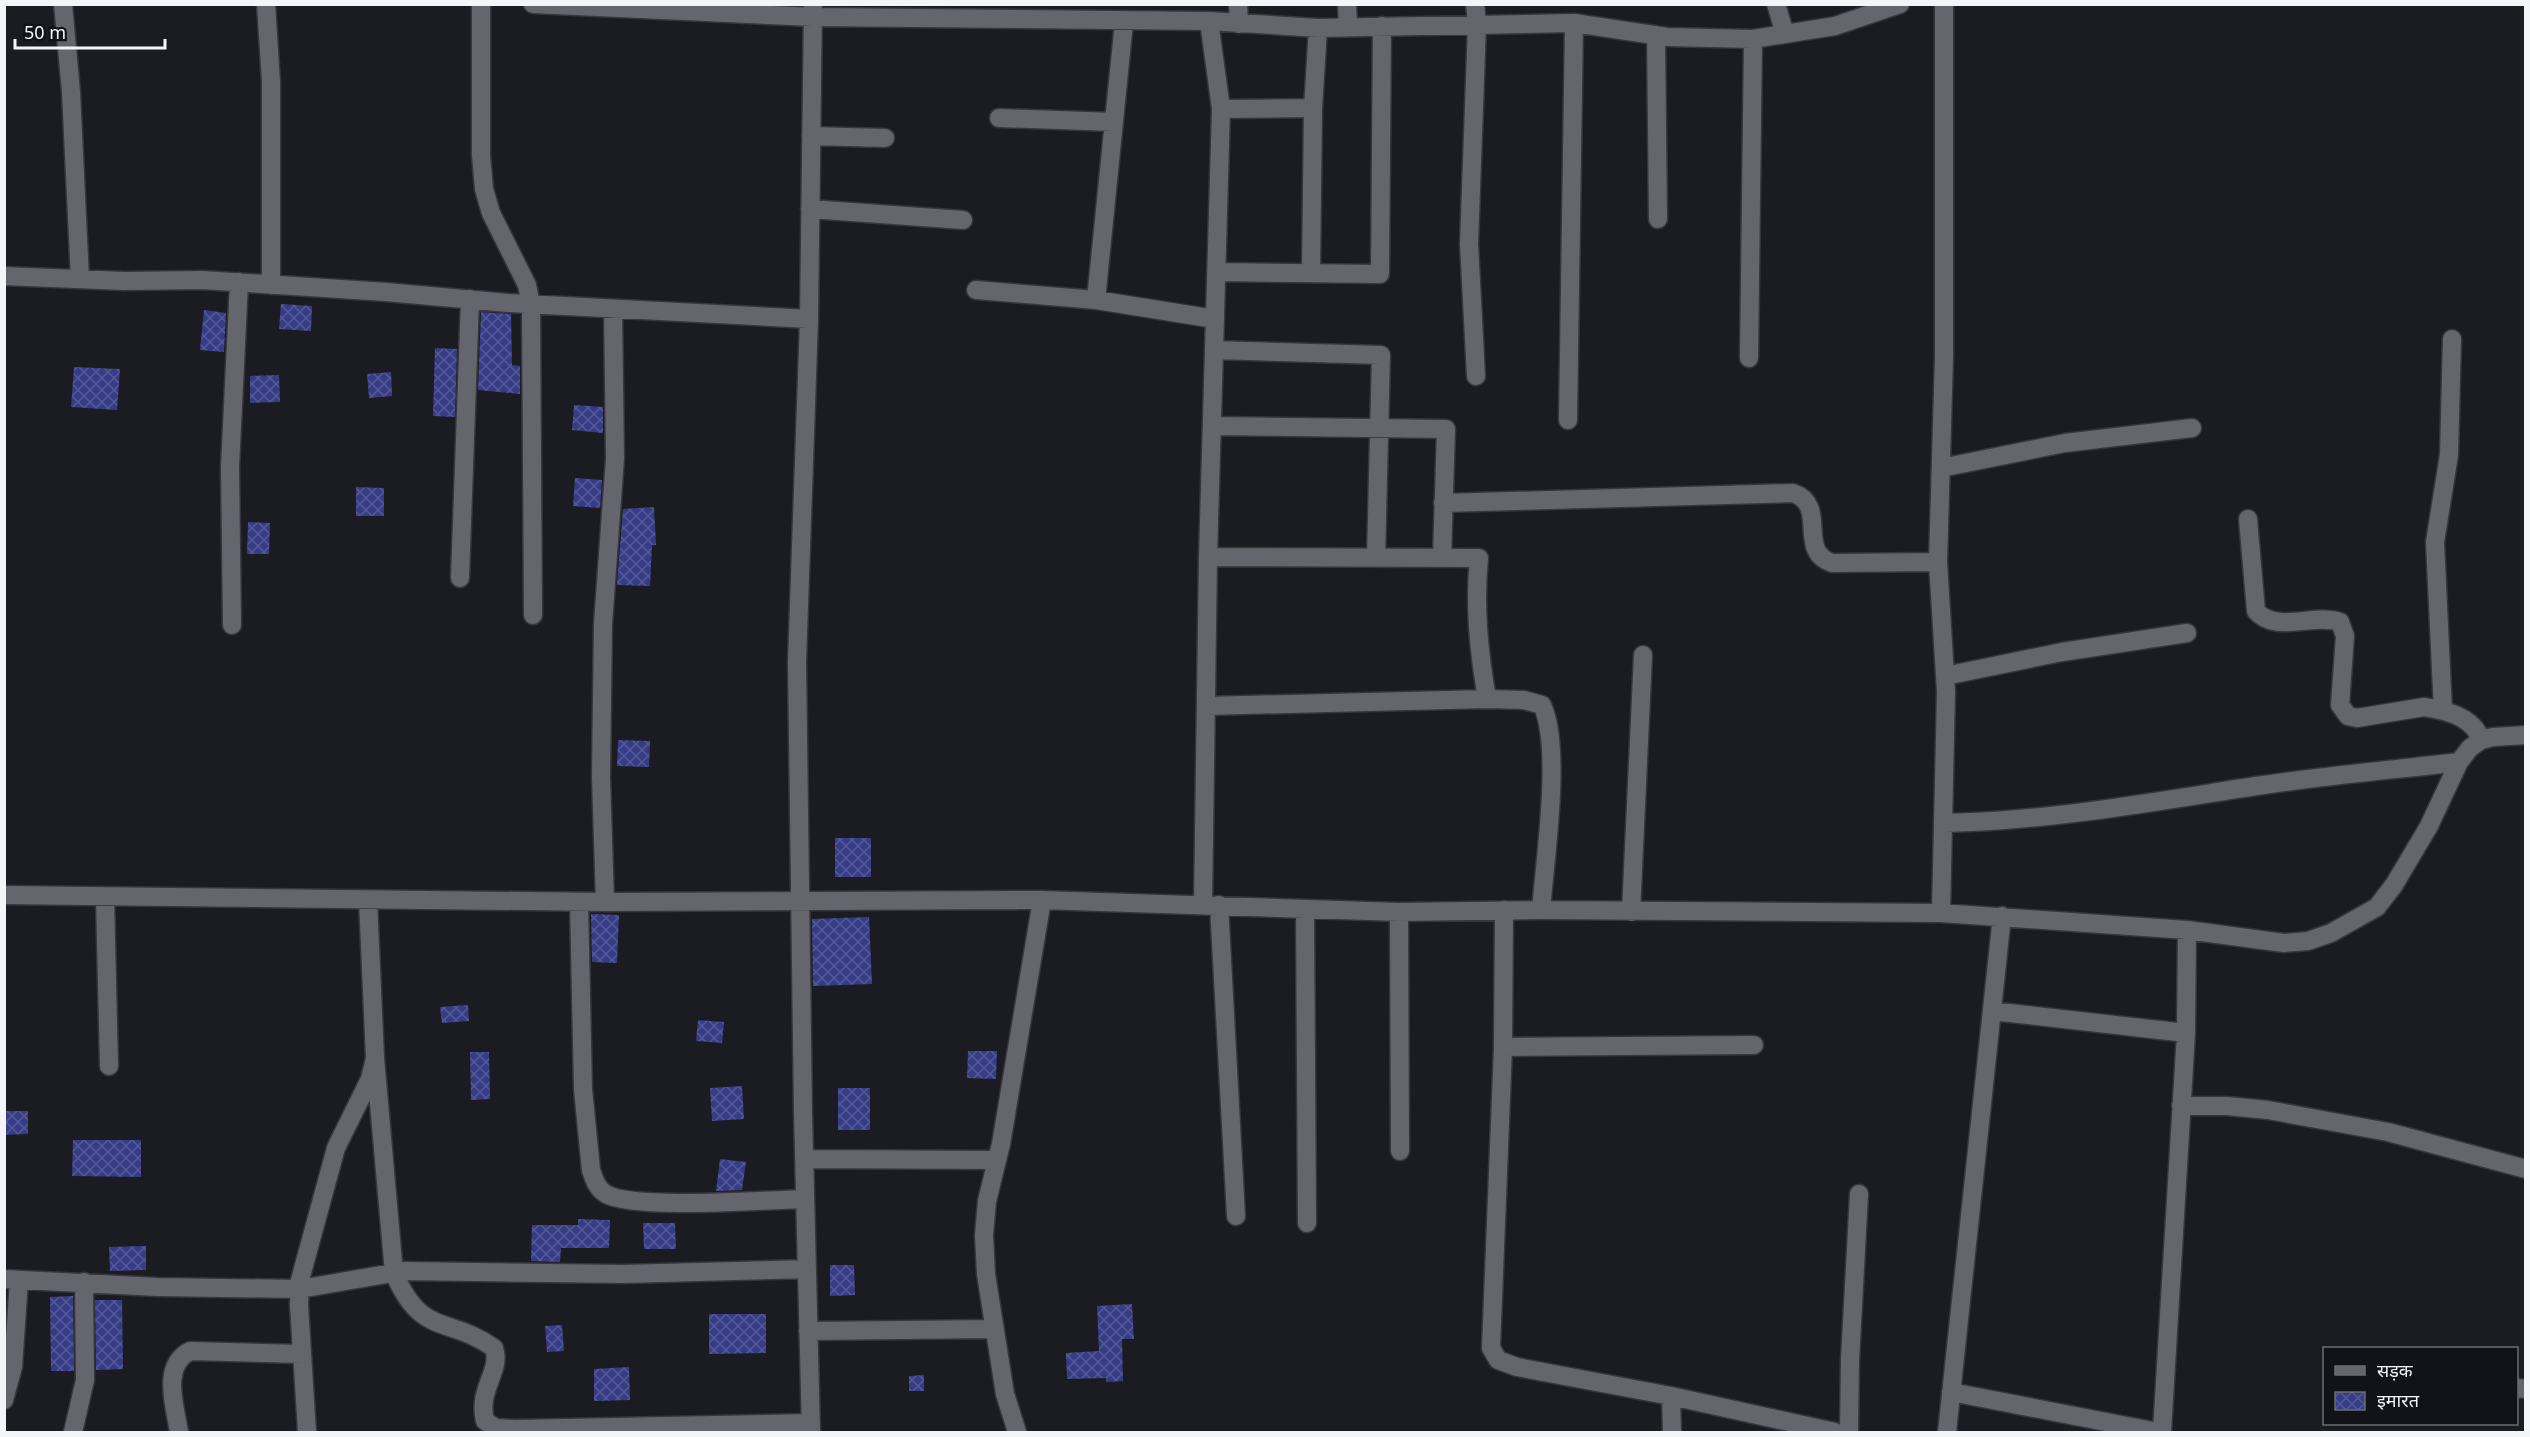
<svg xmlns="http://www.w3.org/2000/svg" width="2530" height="1437" font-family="'Noto Sans','Noto Sans Devanagari',sans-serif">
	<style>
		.building { fill: url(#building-cross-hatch) }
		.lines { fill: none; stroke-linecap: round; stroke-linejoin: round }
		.street-casing { stroke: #36363b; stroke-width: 21 }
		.street { stroke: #65666d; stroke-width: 18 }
	</style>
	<defs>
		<pattern id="building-cross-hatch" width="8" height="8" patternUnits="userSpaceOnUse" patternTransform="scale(1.5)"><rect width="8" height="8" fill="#373c86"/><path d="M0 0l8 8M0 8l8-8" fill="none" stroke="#555998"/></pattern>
	</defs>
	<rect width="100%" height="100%" fill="#1b1c21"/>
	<path class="building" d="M281,304l31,2 -1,25 -32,-2z
		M204,310l22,3 -2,39 -24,-2z
		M481,312l30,2 1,51 8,1v28l-42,-4z
		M435,348l22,1 -2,68 -22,-1z
		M74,367l46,2 -3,41 -46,-3z
		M391,372l1,24 -23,2 -2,-24z
		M279,375l1,27 -30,1v-27z
		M574,405l29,2v26l-31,-3z
		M575,478l27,2 -2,28 -27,-2z
		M356,487l28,1v28h-28z
		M654,507l2,38h-4l-2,41 -33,-1 6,-76z
		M248,522l22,1 -1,31h-22z
		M618,740l32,1 -1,26 -32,-1z
		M835,838h36v39h-36z
		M591,914l28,1 -2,48 -25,-1z
		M869,917l3,67 -59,2 -1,-67z
		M468,1005l1,16 -27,2 -2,-16z
		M698,1020l26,2 -2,21 -26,-2z
		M968,1051h29l-1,28 -29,-1z
		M470,1052h19l1,47 -19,1z
		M742,1086l2,33 -32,2 -2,-33z
		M838,1088h32v42h-32z
		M4,1111h24v23l-24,1z
		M73,1140h68v37l-69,-1z
		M720,1159l26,3 -4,28 -26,1z
		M578,1219l32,1 -1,28h-48l-1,14 -29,-1 1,-36h46z
		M643,1223h32l1,26h-32z
		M146,1246v24l-36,1 -1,-24z
		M830,1265h24l1,30 -25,1z
		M73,1296l1,75h-23l-1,-74z
		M95,1300h27l1,69 -27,1z
		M1132,1304l2,35h-12l1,42 -17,1v-4l-39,1 -1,-26 33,-2 -2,-45z
		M709,1314h57v39l-57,1z
		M562,1325l2,26 -17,1 -2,-26z
		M629,1367l1,33 -36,1v-32z
		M924,1375v16h-15v-15z"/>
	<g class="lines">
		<g class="street-casing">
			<path id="street" d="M63,4l8,88 9,187
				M266,4l5,78v203
				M481,4v151l3,34 7,24 36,72 4,19 2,311
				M533,4l280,13 396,4 109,7 256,-5 93,14 86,2 82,-13 65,-22
				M1238,4l1,20
				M1347,4l1,23
				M1475,4l2,20 -8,220 7,132
				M1776,4l9,30
				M1656,35l2,184
				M1221,109l92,-1
				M999,118l115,4
				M811,136l74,2
				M810,209l153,11
				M1216,272l164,2 2,-248
				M1311,273l2,-165 5,-80
				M4,276l120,5 78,-1 184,12 122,11 301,16
				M976,290l120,10 119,19
				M1096,300l28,-278
				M1214,350l167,5 -5,203
				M1749,358l4,-319
				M1568,420l6,-397
				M1212,426l234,3 -4,129
				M1941,468l124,-25 127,-15
				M1443,503l350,-10c36,12 3,58 39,70l106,-1
				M2248,519l8,92c20,23 58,2 84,11l5,14 -5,69 8,11 9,2 67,-11c22,3 50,10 57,33
				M1208,557l271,1c-5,48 0,94 8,141
				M460,578l10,-279
				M232,625l-2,-158 9,-185
				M1945,676l117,-24 125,-19
				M1206,706l281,-7 37,1 18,5c20,42 3,154 -1,205
				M2443,711l-8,-169 14,-87 3,-116
				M1944,823c105,-2 208,-21 312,-37 67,-10 135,-16 203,-24
				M4,895l601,7 437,-2 357,12 142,-2 400,3 246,17 97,13 24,-2 23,-8 46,-26 17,-22 35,-59 30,-64 11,-14 11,-8 12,-3 33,-2
				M105,897l4,169
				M579,902l4,187 8,81c3,9 6,19 15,24 27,16 161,6 199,5
				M605,902l-4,-125 2,-153 12,-166 -2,-149
				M1203,905l5,-348 13,-448 -12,-88
				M1219,905l17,311
				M1504,910l-1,137 -12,301 7,12 19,7 154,29 164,36
				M1305,911l2,312
				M1399,912l1,239
				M1631,912l12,-257
				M1941,913l5,-221 -8,-130 6,-206v-352
				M1992,1011l194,22
				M1503,1047l251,-2
				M375,1058l19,215c28,65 53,42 100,75 8,23 -17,41 -9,73l11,7 19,1 295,-6
				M2181,1106h46l41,4 120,22 138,37
				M804,1159l193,1
				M4,1279l153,8 143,2 104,-18 219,3 184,-5
				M808,1331l187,-2
				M2516,1388l10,1
				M1951,1392l207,40
				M1671,1396l1,36
				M4,1400l9,-33 6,-87
				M73,1432l12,-52 -1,-98
				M179,1432c-4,-26 -18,-66 11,-81l112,3
				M307,1432l-8,-127 1,-25 36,-132 34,-69 5,-21 -7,-158
				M811,1432l-8,-320 -6,-450 12,-343 4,-315
				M1017,1432l-12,-38 -19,-120 -2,-39 3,-34 14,-57 41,-244
				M1849,1432l1,-72 9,-166
				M1947,1432l55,-516
				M2162,1432l24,-399 1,-103"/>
		</g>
		<use href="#street" class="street"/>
	</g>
	<rect width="2530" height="1437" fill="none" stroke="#f4f5f9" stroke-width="12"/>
	<rect x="2323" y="1347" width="195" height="78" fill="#121318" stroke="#6c6d72" stroke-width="1.5"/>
	<rect x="2335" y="1366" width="30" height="9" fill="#65666d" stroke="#6c6d72" stroke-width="1.5"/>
	<text x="2377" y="1377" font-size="18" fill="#f4f5f9">सड़क</text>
	<rect x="2335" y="1392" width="30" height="18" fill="url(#building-cross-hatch)" stroke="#6c6d72" stroke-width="1.5"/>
	<text x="2377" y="1407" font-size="18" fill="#f4f5f9">इमारत</text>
	<path d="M15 39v9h150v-9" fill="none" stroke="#f4f5f9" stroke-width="3"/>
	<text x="24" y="39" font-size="18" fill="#f4f5f9" stroke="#121318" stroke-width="4.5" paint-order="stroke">50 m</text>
</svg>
